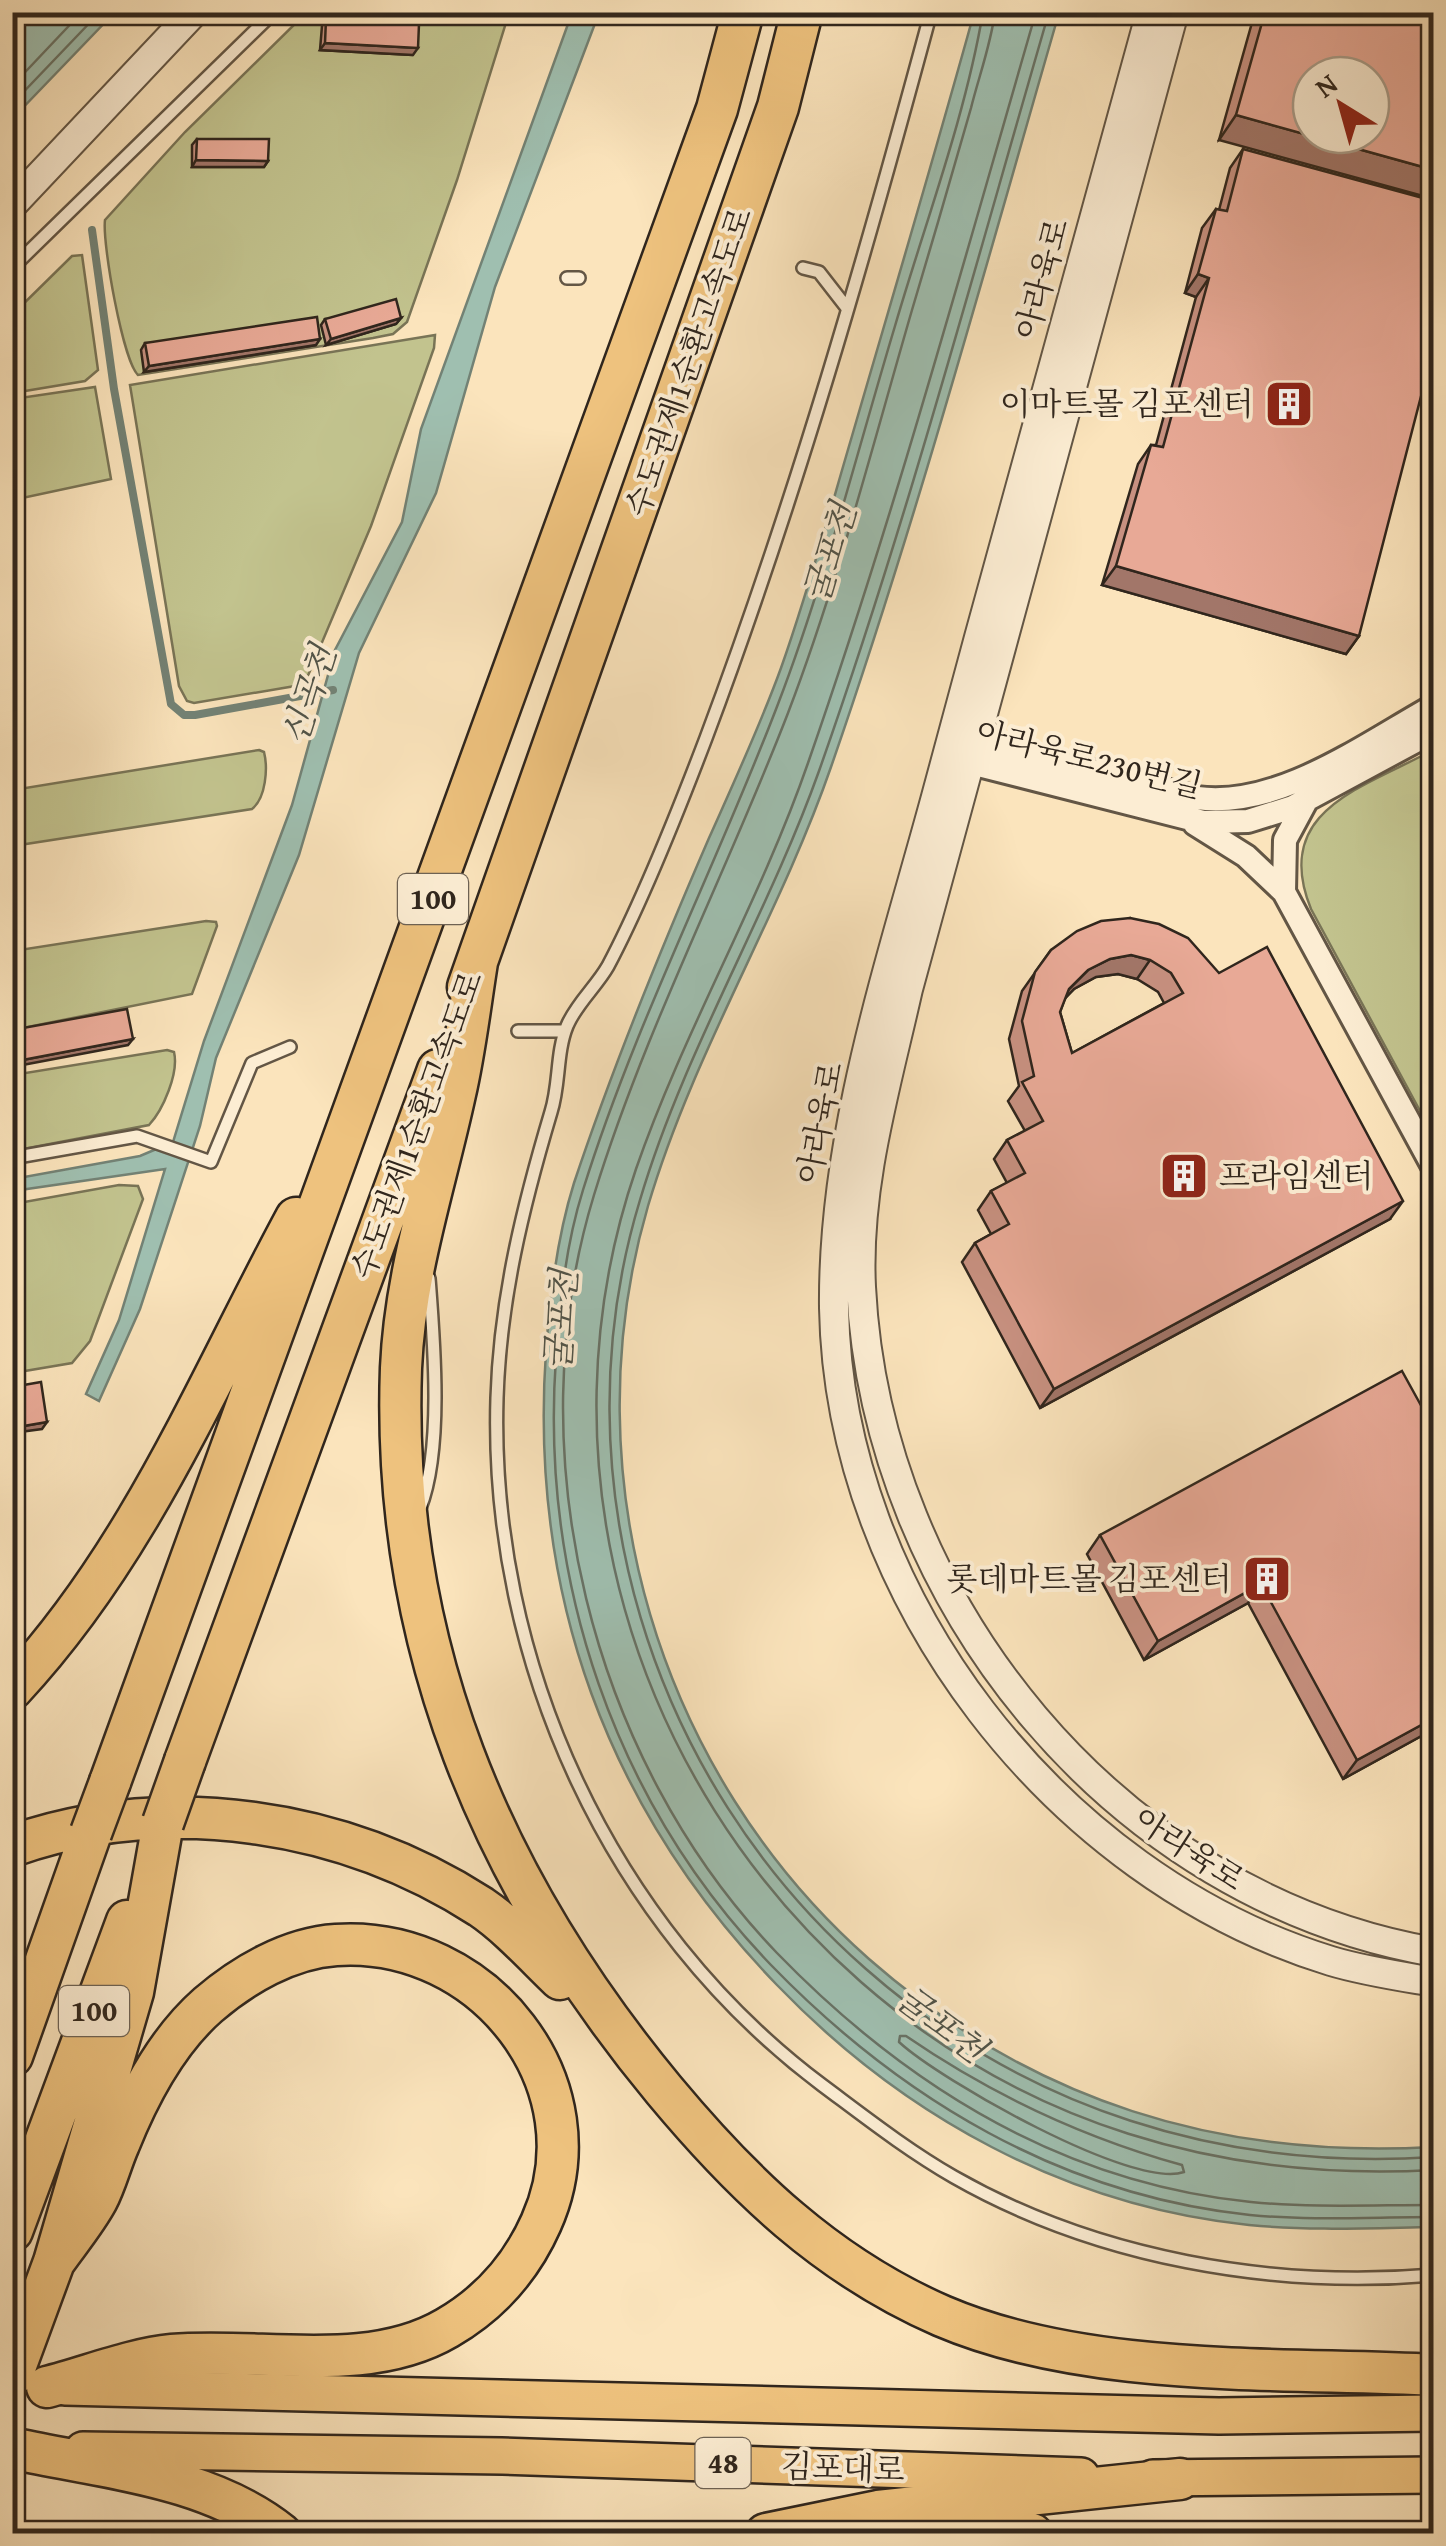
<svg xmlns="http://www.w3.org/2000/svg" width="1446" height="2546" font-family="'Gentium Book Plus','Noto Serif KR',serif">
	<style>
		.green { fill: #c2c38e; stroke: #797456; stroke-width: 2.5 }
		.water { fill: #9fbfb0; stroke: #738275; stroke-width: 2.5 }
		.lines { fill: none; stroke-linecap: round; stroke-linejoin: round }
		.shore { stroke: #687266; stroke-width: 2.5 }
		.stream { stroke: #738275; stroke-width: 8 }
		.service-casing { stroke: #635645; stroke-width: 16 }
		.minor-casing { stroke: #635645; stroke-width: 28 }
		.tertiary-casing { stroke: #635645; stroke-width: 32 }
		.primary-casing { stroke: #30261d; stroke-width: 40 }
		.motorway-casing { stroke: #30261d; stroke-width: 45 }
		.service { stroke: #fcedd3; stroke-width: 11 }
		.minor { stroke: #fcedd3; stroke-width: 22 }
		.tertiary { stroke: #fcedd3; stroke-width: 28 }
		.primary { stroke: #eec27e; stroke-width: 35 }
		.motorway { stroke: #eec27e; stroke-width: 40 }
		.motorway-bridge-casing { stroke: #30261d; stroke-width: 45; stroke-linecap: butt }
		.motorway-bridge { stroke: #eec27e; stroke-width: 40 }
		.wall { fill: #c89181; stroke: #30261d; stroke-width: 2.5; fill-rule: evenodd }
		.shaded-wall { fill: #a27669; stroke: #30261d; stroke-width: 2.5 }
		.building { fill: #e8a996; stroke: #30261d; stroke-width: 2.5; fill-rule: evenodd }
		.labels { text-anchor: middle; stroke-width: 8; stroke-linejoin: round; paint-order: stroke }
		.shield { fill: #fcedd3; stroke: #6d6254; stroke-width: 2.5 }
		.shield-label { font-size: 30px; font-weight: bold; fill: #30261d }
		.street-label { font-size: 32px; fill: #30261d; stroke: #fcedd3 }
		.poi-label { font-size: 32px; fill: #30261d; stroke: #fcedd3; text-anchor: end }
		.water-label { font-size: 35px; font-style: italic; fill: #515449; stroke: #fcedd3 }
	</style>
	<rect width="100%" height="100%" fill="#fbe4bc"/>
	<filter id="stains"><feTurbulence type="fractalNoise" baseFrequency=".002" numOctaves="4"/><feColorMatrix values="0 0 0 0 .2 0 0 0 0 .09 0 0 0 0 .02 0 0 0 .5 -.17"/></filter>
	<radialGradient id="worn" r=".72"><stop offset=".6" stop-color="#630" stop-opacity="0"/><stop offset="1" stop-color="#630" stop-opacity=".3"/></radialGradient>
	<path class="green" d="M306,13h203l-52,167 -50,142 -14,12 -20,4 -235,37c-15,-14 -36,-132 -33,-155l80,-88z
		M82,255l16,115 -13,11 -72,12v-79l59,-58z
		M435,335l-1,13 -63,178 -64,152 -12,8 -101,17 -7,-2 -8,-15 -49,-301z
		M95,387l16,92 -98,21v-101z
		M259,750l5,2c4,16 2,46 -12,57l-239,37v-56z
		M1433,750v385l-122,-226c-40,-99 52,-121 122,-159z
		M206,921l10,1 1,4 -25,68 -179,36v-79z
		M167,1050l7,2c5,21 -11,58 -25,73l-136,26v-76z
		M119,1185l19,1 5,13 -53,142 -18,22 -59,10v-169z"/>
	<path class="water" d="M13,12l101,1 -101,105 -1,-105z
		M572,13h27l-104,274 -59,206 -77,160 -60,202 -83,203 -16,68 -60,183 -41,92 -13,-7 33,-74 46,-151 -152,22v-12l127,-23 33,-14 31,-101 88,-236 43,-155 67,-128 19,-93z
		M974,13h85c-73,252 -142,506 -228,754 -52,150 -138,286 -183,439 -79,270 11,568 221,753 163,143 351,200 564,188v80c-61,1 -123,4 -184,-2 -183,-19 -346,-109 -472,-240 -170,-176 -248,-390 -231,-634 4,-57 11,-114 28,-168 39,-117 86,-232 135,-345 25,-56 51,-112 72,-170 27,-76 48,-154 71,-232 41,-141 83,-282 122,-423z"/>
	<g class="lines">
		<path class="shore" d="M983,12c-18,106 -58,211 -88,314 -38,126 -70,255 -117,378 -62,163 -143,319 -195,486 -17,54 -23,111 -27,167 -16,224 58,445 215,608 130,134 290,230 479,250 61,6 122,2 184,2
			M995,12c-4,32 -16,64 -24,96 -19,67 -39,135 -59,202 -39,134 -74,272 -124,403 -62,161 -143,316 -194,482 -79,258 -3,565 183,758 129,133 286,230 474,249 60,6 122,3 183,3
			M1036,12c-73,252 -142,504 -228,751 -48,139 -124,267 -172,406 -100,292 -5,611 225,813 162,142 360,200 573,188
			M1049,12c-74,254 -142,510 -230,759 -52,146 -135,280 -179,429 -84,276 10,580 226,769 159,140 357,202 568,188
			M12,86l70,-74
			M12,104l88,-92
			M906,2036c86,59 175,101 276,129l2,7c-51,18 -244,-92 -285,-130l1,-6z"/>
		<path class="stream" d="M92,230l22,159 57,315 13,11h11l138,-25"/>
		<g class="service-casing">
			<path id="service" d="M931,12c-66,245 -136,489 -225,726 -27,71 -63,162 -98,228 -12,21 -32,38 -41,60 -11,27 -7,58 -16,86 -28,94 -51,187 -54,286 -8,264 113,528 325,687 43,32 85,65 132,92 142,81 318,112 480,98
				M12,268l262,-256
				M803,268l16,4 28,36
				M567,278h12
				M518,1031h46
				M12,1158l125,-22 74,26 41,-99 38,-16
				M420,1508c23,-58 14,-166 9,-230"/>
		</g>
		<g class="minor-casing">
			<path id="minor" d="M962,738l235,60c81,11 167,-53 237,-92
				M955,759l248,63 45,-1 45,-14 141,-76
				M1195,824l51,32 38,36 150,276
				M1284,892l1,-52 21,-39"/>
		</g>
		<g class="tertiary-casing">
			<path id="tertiary" d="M1151,12c-72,262 -145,523 -215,785 -45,166 -104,337 -102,511 5,289 222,569 497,653 33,10 68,15 103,21
				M1174,12l-266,977c-22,98 -52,197 -47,298 16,317 256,610 573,665
				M12,205l182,-193"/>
		</g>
		<g class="primary-casing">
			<path id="primary" d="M65,2387l1154,29 215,-3
				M83,2450l419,6 579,20
				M1153,2478l281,-3"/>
		</g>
		<g class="motorway-casing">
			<path id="motorway" d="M477,962c-7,44 -12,89 -22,132 -20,92 -50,179 -54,274 -10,276 89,512 263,722 79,95 163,176 278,226 145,62 336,51 492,59
				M468,987l310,-880 24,-95
				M12,1689c128,-137 196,-308 284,-471
				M185,1761l253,-691
				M110,1782l607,-1673 26,-97
				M12,1846c155,-54 331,-28 469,61 28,19 54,48 79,72
				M12,2056l79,-223
				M12,2231l115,-310
				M12,2376l42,-114 79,-270 30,-169
				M47,2387c40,-10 84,-28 125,-32 88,-8 195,20 275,-27 43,-25 74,-60 94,-105 62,-138 -58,-288 -205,-278 -47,3 -93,30 -128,60 -41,36 -69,89 -89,139 -8,18 -13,39 -22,56 -12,22 -29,42 -43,62
				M16,2449c87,19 193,27 265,85
				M937,2520l95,14
				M766,2534l112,-23 302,-32"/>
		</g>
		<use href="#service" class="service"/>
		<use href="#minor" class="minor"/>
		<use href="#tertiary" class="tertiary"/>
		<use href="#primary" class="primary"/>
		<use href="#motorway" class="motorway"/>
		<g class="motorway-bridge-casing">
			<path id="motorway-bridge" d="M163,1823l22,-62
				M91,1833l19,-51"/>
		</g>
		<use href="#motorway-bridge" class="motorway-bridge"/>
	</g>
	<path class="wall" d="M1255,12h179l-215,128z
		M326,19l87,36 -93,-5 2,-24z
		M197,139l71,22 -4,6h-72v-22z
		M1243,149l116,487 -13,18 -244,-69 36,-121 13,-19h5l40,-148 -11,-4 17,-65 14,-19 3,1 11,-42z
		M401,318l-5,6 -70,21 -5,-20 4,-6z
		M145,343l171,2 -172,27 -3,-22z
		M1130,918l260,301 -350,189 -78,-146 13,-19 16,-9 -13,-24 13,-19 16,-8 -13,-24 13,-19 18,-9 -17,-30 11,-15 -10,-47 13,-48 29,-41zM1118,974l19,5 21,13 6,11 -92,50 -12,-41 5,-14 9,-9 22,-12z
		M1434,1429v300l-91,50 -95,-176 -104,57 -57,-106 13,-19z"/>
	<path class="shaded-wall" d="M325,43l93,5 -5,7 -93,-5z
		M1236,115l198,55v29l-215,-59z
		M196,160l72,1 -4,6h-72z
		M1198,274l11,4 -13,19 -11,-4z
		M401,318l-5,6 -70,21 5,-6z
		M320,339l-4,6 -172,27 5,-6z
		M1116,566l243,70 -13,18 -244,-69z
		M1131,955l19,5 -13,19 -19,-5 -22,3 -22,12 -18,19 13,-19 19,-19 22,-11z
		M133,1039l-5,6 -116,22v-5z
		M1403,1201l-13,18 -350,189 14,-19z
		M47,1422l-5,7 -30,4v-5z
		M1261,1584l-13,19 -104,57 14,-19z
		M1434,1718v11l-91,50 14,-19z"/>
	<path class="building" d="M1265,12h169v158l-198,-55zM1311,75h60v60h-60z
		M326,19l93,5 -1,24 -93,-5z
		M197,139h72l-1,22 -72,-1z
		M1243,149l191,52v145l-75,290 -243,-70 35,-121 12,2 46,-169 -11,-4 18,-65 11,2z
		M396,299l5,19 -70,21 -6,-20z
		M317,317l3,22 -171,27 -4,-23z
		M1130,918l29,6 29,14 31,35 48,-26 136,254 -349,188 -79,-146 34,-19 -18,-33 34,-18 -18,-33 36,-19 -21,-39 12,-6 -12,-55 13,-49 16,-22 26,-19 24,-10zM1131,955l19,5 21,13 12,20 -111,60 -12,-41 9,-23 19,-19 22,-11z
		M127,1009l6,30 -121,23v-32z
		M1402,1371l32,58v289l-77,42 -96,-176 -103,57 -58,-106z
		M41,1382l6,40 -35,6v-41z"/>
	<defs>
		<g id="building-square" transform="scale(2.5)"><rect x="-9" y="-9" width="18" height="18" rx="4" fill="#8f2418" stroke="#fcedd3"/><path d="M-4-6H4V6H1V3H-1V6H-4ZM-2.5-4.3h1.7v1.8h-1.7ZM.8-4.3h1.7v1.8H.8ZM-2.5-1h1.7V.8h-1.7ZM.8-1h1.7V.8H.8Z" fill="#fff"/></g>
	</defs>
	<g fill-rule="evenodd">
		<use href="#building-square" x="1289" y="404"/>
		<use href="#building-square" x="1184" y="1176"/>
		<use href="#building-square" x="1267" y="1579"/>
	</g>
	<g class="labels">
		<g class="shield">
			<rect x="398" y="874" width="70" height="50" rx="8"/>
			<rect x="59" y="1986" width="70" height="50" rx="8"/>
			<rect x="695.5" y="2438" width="55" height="50" rx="8"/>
		</g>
		<g class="shield-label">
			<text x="433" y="909">100</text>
			<text x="94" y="2021">100</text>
			<text x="723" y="2473">48</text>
		</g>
		<g class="street-label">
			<text transform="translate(1042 279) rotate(-75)" y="11">아라육로</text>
			<text transform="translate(689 362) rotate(-71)" y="11">수도권제1순환고속도로</text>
			<text transform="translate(1089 759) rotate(14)" y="11">아라육로230번길</text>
			<text transform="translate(820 1123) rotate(-79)" y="11">아라육로</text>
			<text transform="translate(417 1125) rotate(-70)" y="11">수도권제1순환고속도로</text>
			<text transform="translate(1189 1849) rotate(33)" y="11">아라육로</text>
			<text transform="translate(843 2468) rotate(2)" y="11">김포대로</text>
		</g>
		<g class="poi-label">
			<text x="1254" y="415">이마트몰 김포센터</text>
			<text x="1219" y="1187" text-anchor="start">프라임센터</text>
			<text x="1232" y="1590">롯데마트몰 김포센터</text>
		</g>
		<g class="water-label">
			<text transform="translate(830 553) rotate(-73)" y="12">굴포천</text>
			<text transform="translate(309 695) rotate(-72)" y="12">신곡천</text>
			<text transform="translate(561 1320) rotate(-86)" y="12">굴포천</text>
			<text transform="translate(941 2024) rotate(37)" y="12">굴포천</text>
		</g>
	</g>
	<rect width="1446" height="2546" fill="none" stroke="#fbe4bc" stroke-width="50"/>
	<rect x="15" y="15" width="1416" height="2516" fill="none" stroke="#30261d" stroke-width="5"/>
	<rect x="25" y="25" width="1396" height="2496" fill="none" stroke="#30261d" stroke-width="2.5"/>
	<g transform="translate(1341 105) rotate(323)"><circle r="48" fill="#fcedd3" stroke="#aa9d8a" stroke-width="2.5"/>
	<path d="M0-8L18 38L0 25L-18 38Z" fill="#8f2418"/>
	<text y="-15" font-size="28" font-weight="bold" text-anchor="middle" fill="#30261d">N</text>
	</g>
	<rect width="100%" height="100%" filter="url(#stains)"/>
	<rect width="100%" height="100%" fill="url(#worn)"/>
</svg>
